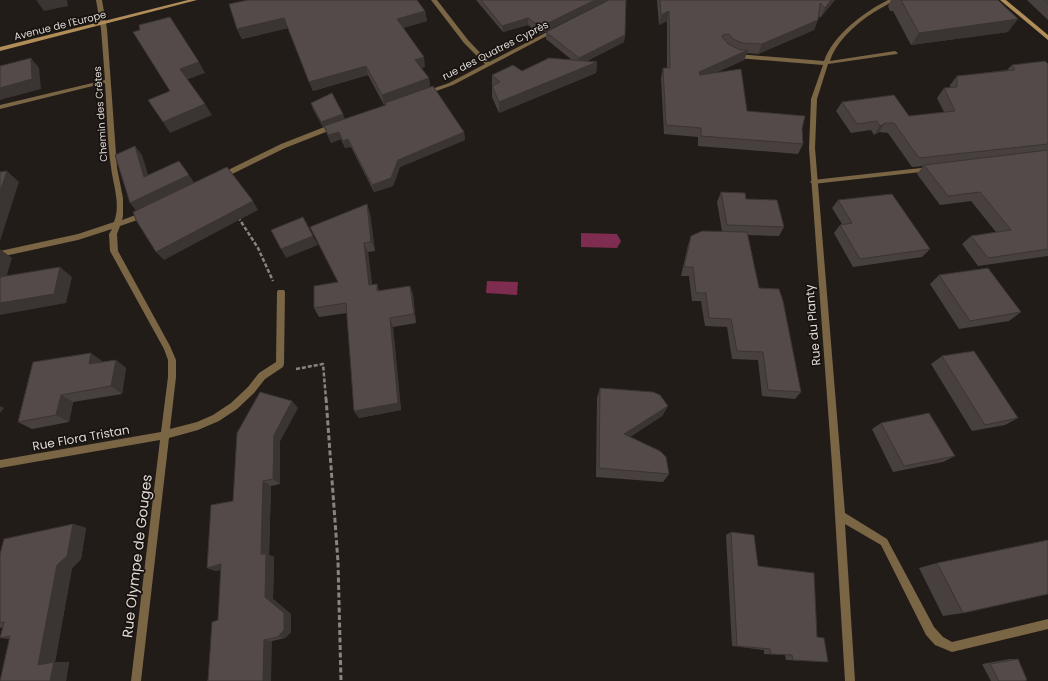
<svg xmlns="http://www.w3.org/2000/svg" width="1048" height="681" font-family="Poppins,sans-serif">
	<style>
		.water { fill: #7e2c4f }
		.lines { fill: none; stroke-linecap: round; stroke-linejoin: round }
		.path-far1 { stroke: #898481; stroke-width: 2.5; stroke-dasharray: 4 2; stroke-linecap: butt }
		.path { stroke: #898481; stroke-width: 3; stroke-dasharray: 5 2.5; stroke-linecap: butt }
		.lane { fill: #7a6545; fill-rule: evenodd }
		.street { fill: #7a6545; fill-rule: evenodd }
		.secondary { fill: #b08d59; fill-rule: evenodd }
		.wall { fill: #47403f }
		.shaded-wall { fill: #3a3433 }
		.building { fill: #534a49; stroke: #3a3433 }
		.labels { text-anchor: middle; stroke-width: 3.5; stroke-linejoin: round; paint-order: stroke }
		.far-street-label { font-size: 10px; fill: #dfdad8; stroke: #19130f }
		.street-label { font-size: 12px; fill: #dfdad8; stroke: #19130f }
		.near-street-label { font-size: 14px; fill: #dfdad8; stroke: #19130f }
	</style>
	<rect width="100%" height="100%" fill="#221c18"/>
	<path class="water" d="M581,233l36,1 4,7 -4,7 -36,-1z
		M487,281l31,1 -1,13 -31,-2z"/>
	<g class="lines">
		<path class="path-far1" d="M238,217l20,31 15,33
			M296,369l27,-5 3,35"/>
		<path class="path" d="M326,398l12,164 3,119"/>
		<path class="lane" d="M930,167l3,2 -3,2 -117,13 -3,-2 3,-2z"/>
		<path class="street" d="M96,0h6l5,29 10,139 6,30v18l-1,4 22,-8 3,3 -1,2 -26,9 -3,8 1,17 52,95 6,14v17l-6,52 27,-7 16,-7 18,-12 17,-16 11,-14 17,-11 1,-70 1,-2h6l1,2 -1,72 -1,3 -18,12 -11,14 -17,16 -18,12 -21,9 -29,8 -28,243h-10l29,-241 -160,28v-8l161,-28 7,-55v-17l-4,-11 -54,-98 -1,-17 3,-5 -34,11 -78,17v-6l78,-17 36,-12c7,-18 -1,-37 -3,-55 -4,-27 -4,-56 -6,-84l-105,26v-4l105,-25 -4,-51z
			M431,0h6l31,40 21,22 64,-33 5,1 -105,55 -28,10 -3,-2 1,-1 26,-9 36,-19 -21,-21z
			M888,0h7c-6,4 -13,7 -19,11 -17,10 -40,30 -46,50l65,-10 3,2 -1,1 -69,10 -11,35 -2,49 30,365 42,26 47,88 9,10 9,5 96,-23v10l-96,23 -17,-7 -9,-10 -45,-90 -36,-21 10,157h-10l-13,-216 -23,-317 2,-49 12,-34 -86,-7 -3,-2 3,-2 87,7c9,-26 40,-49 64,-61z
			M332,124h4l1,2 -1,2 -51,20 -61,30h-2l-3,-2 1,-2 61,-30z"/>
		<path class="secondary" d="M188,0h9l-197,51v-4z
			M1000,0h6l42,35v5z"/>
	</g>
	<path class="wall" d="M476,0h132l-68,34 -12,-9 -25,7z
		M657,0h178l-15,18 -1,-2 -5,14 -56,24 -11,-1 -3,7 -27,12 30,39 55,18 1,15 -5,10 -100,-8v-9l-34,-3 -3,-56 2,-10h4v-47l-8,4z
		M891,0h107l10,32 -97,13 -18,-34h-3l-2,-5z
		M1027,0h21v20z
		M425,11l2,10 -24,7 22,39 -4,1 8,10 1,9 34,45 1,8 -65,27 -7,19 -19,6 -23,-45 -6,1 -4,-9 -10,4 -4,-9 -3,-7h-1l-10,-18 -2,-6 34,16 41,-14v-1l-2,1 -16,-30 -55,16 -25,-63 -46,11 -5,-10z
		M546,32l79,3 -1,7 -37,19 10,1 -1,11 -97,40 -7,-16v-22l30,-4 50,-11 -26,-21z
		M1048,64v192l-70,10 -16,-22 9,-8 25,-4 -25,-31 -31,4 -23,-31 6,-8 -11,1 -24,-34 -9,-1 -5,3 -3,-5 -20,3 -15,-22 6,-9 67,14 35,-4 -7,-14 7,-10h6v-3l7,-9 50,-6 5,-5z
		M721,192l25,7 38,28 -5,9 -31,-1 11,53 42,104 -6,7 -33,-3 -4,-36 -26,-1 -5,-32 -22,-1 -4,-25h-9l-3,-25h-8l7,-31 3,-9 31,-5 -5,-29z
		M838,200l92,49 -8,8 -69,10 -19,-34 6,-8 2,-1 -10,-16z
		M367,204l3,10 5,37 -7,1 4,32 8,7 30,-5 3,9 3,28 -23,4 8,83 -42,8 -5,-7 -7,-98 -28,4 -5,-9 24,-26z
		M939,275l82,37 -12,9 -50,8 -29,-45z
		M942,356l76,62 -13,7 -33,6 -41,-67z
		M116,360l10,8 -4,26 -49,8 -4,20 -37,7 -14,-7 84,-61v1z
		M600,388l68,18 -6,10 -32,21 39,37 -6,8 -67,-5 1,-79z
		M298,408l-18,33v43l-9,2 -2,69 5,2 -1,42 18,15v18l-6,6 -13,3 -64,40 10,-61 3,-50 -5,1 -9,-3z
		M881,423l74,33 -12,6 -50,10 -21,-43z
		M73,524l13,4 -5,31 -9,9 -17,94h14l-3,19h-66l10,-42 -10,-1 3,-11 -3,1v-74z
		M731,532l86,105 11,25 -42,-2 -1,-5 -21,-1v-4l-32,-4 -6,-111z
		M937,563l26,50 -20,3 -24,-48z
		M1010,659h8l7,22h-34l-9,-17z"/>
	<path class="shaded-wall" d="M36,0h31l1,6 -24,5z
		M595,0h13l-68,34v-7z
		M831,0h4l-15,18 5,-10z
		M425,11l2,10 -28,8 -2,-10z
		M669,11l-2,10 -8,4 2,-10z
		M284,18l4,10 -46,11 -5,-10z
		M528,18v7l-25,7 -1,-6z
		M1018,19l-10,13 -97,13 8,-12z
		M818,20l-4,10 -56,24 4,-10z
		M625,35l-1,7 -46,23 1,-7z
		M748,50l-4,10 -48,22 3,-10z
		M424,57l1,10 -8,2 -2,-9z
		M31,58l8,10 2,21 -41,11v-12z
		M199,62l6,11 -19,7 -6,-11z
		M597,62l-1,11 -97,40v-11z
		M366,66l2,9 -55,16 -4,-9z
		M429,78l1,10 -46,17 -2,-10z
		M205,104l7,11 -42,18 -7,-11z
		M343,114l2,5 -22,8 -2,-5z
		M885,123l-6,9 -5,3 6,-9z
		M339,132l2,7 -10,4 -3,-8z
		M464,132l1,8 -65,27 -7,19 -19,6 -2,-7 26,-25z
		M348,139l3,8 -6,1 -2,-7z
		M135,146l7,9 10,32 -8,-10z
		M7,171l12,11 -19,59v-49z
		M189,175l6,9 -57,29 -8,-10z
		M253,201l5,9 -94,50 -8,-8z
		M367,204l3,10 5,37 -4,-9z
		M313,236l5,9 -32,13 -5,-9z
		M364,243l4,9 5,42 -4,-9z
		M0,249l12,9 -9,30 -3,-2z
		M60,267l12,10 -6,26 -66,12v-12z
		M377,284l3,9 -3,-2z
		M410,286l3,9 3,28 -2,-9z
		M390,318l3,9 8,83 -42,8 -5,-7z
		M91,353l11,8 -2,11 -11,-8z
		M116,360l10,8 -4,26 -11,-8z
		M61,395l12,7 -4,20 -13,-7z
		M292,401l6,7 -18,33v43l-7,-5 1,-44z
		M0,406l4,2 -4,5z
		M668,406l-6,10 -42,27 4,-9z
		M263,481l8,5 -2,69 5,2 -1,42 18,15v18l-6,6 -7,-1 -13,-40 -4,-43z
		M73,524l13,4 -5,31 -9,9 -17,94h14l-3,19h-16l-12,-16 19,-100z
		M221,564l9,3 -14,4 -9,-3z
		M264,640l8,1 -1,40h-8z"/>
	<path class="building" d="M248,0h169l8,11 -28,8 27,38 -9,3 14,18 -47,17 -16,-29 -57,16 -25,-64 -47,11 -8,-25z
		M481,0h114l-55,27 -12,-9 -26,8z
		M609,0h17l-1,35 -46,23 -33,-26z
		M660,0h171l-6,8 -5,-5 -2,17 -56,24 -20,-1 -9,-4 -4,-5 -6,1 -1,2 6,7 12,6h8l-49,22 1,3 41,-6 6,42 58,5 -3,13 1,15 -102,-8v-8l-35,-3 -3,-57h7l-1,-57 -8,4z
		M901,0h97l20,19 -99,14z
		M1044,0h4v4z
		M170,17l29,45 -19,7 25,35 -42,18 -15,-22 22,-9 -37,-59 7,-2 -1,-5z
		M31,58l1,21 -32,9v-22z
		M549,58l48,4 -98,40 -7,-16 8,-4 -8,-7 21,-10 9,6z
		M1045,61l3,3v80l-129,14 -25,-35h-9l-5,3 -3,-5 -20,3 -15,-22 52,-7 15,21 46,-5 -11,-23 13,-1v-11l57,-6 1,-1 -3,-4z
		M433,86l31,46 -66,28 -7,18 -19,7 -24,-46 -5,2 -4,-9 -11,3 -4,-9 62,-21 -1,-2z
		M332,93l11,21 -22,8 -10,-19z
		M135,146l9,31 35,-16 10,14 -59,28 -15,-48z
		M1048,150v99l-60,9 -17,-22 40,-6 -31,-38 -32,4 -24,-31z
		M227,167l26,34 -97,51 -20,-32 -3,-8z
		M7,171l-7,21v-20z
		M721,192l24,1 1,6 31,1 7,27 -57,-2z
		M892,194l38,55 -70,10 -20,-34 12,-2 -14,-23z
		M367,204l4,38 -7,1 5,42 8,-1v7l33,-5 4,28 -24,4 8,85 -44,8 -8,-108 -32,5v-22l24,-4 -28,-55z
		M303,217l10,19 -32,13 -10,-19z
		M702,231l45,1 12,56 20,1 4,12 18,91 -33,-2 -5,-38 -26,-1 -6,-32 -22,-1 -3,-25h-10l-3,-26h-9l7,-31z
		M60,267l-6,27 -54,9v-26z
		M988,268l33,44 -51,9 -31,-46z
		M974,351l44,67 -33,7 -43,-69z
		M91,353l-2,11 27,-4 -5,26 -50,9 -5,20 -38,7 15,-60z
		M600,388l53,4 7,3 8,11 -44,28 36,17 6,6 3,17 -70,-6z
		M260,392l32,9 -18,34 -1,44 -10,2 -2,73h5l-1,43 19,16v17l-6,7 -14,3 -1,41h-56h1l4,-59 6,-2 3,-56 -14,4 4,-63 22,-4 4,-68z
		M929,413l26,43 -51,10 -23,-43z
		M73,524l-6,32 -10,9 -19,100 16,-3 -4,19h-50l10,-45 -10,2 4,-16 -4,1v-69l4,-15z
		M731,532l23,3 4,31 56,7 3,64 7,1 4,24 -35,-2 -1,-5 -21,-1 -1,-5 -33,-3z
		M1048,540v54l-49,11 -36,8 -26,-50z
		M1018,659l9,21 -2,1h-26l-9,-17z"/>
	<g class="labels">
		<g class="far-street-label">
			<text transform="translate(60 25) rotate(-14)" y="4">Avenue de l'Europe</text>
			<text transform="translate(495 50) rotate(-27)" y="4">rue des Quatres Cyprès</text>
			<text transform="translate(100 114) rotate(-94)" y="4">Chemin des Crêtes</text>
		</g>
		<g class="street-label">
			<text transform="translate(813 325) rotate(-95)" y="4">Rue du Planty</text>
			<text transform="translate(81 438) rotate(-10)" y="4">Rue Flora Tristan</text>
		</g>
		<g class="near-street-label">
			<text transform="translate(137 556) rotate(-83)" y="5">Rue Olympe de Gouges</text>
		</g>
	</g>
</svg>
